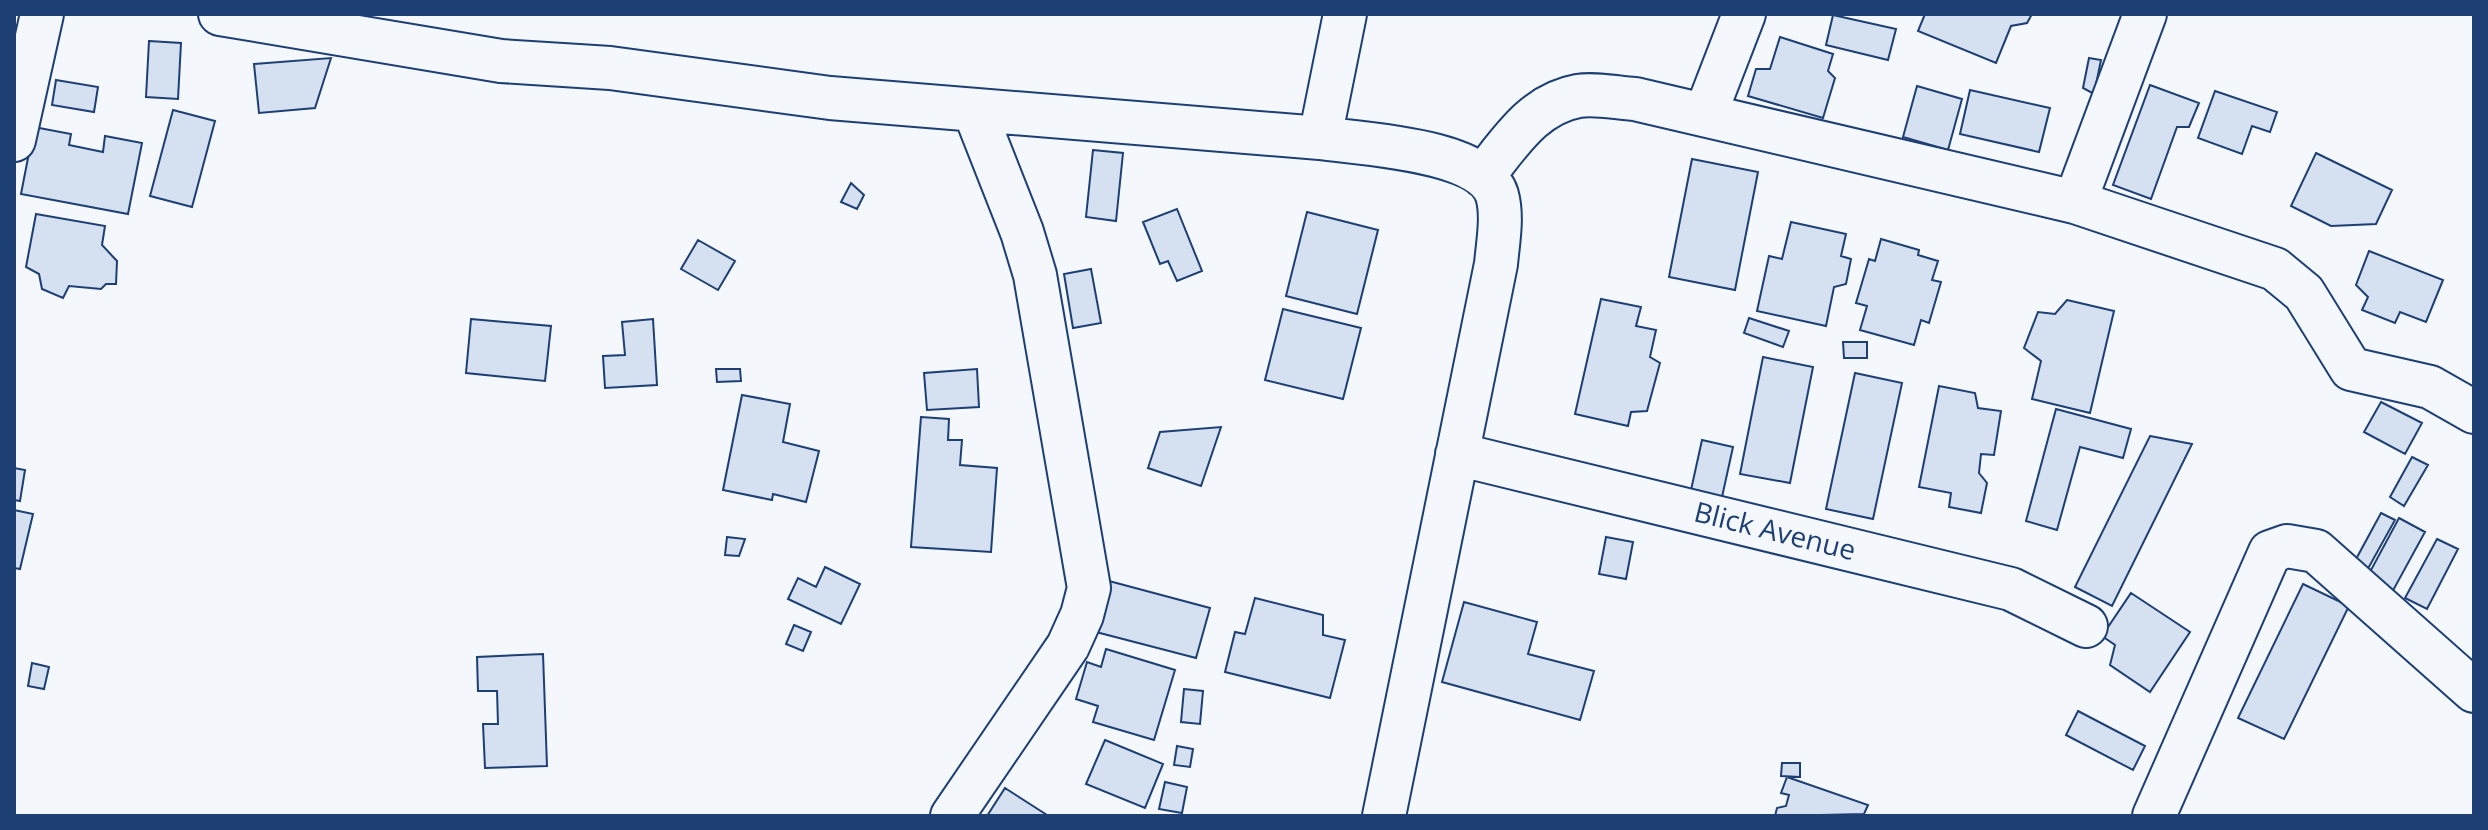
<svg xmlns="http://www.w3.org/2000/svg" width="2488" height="830" font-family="'Open Sans',sans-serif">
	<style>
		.building { fill: #d5e0f0; stroke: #1d3f73; stroke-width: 2 }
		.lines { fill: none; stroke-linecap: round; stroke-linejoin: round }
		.minor-casing { stroke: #1d3f73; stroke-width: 46 }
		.minor { stroke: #f4f7fb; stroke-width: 42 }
		.labels { text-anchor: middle; stroke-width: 6; stroke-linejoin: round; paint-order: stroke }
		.street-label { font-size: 28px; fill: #1d3f73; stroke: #f4f7fb }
	</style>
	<rect width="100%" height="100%" fill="#f4f7fb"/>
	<path class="building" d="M1925,14h107l-5,9 -16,3 -15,37 -78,-32z
		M1833,15l63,14 -8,31 -62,-15z
		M1780,37l53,17 -5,17 7,7 -12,40 -75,-22 8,-27h14z
		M149,41l32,2 -3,56 -32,-2z
		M331,58l-16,50 -56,5 -5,-49z
		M2089,58l12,2 -7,34 -11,-6z
		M56,80l42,7 -4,25 -42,-7z
		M2150,85l49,18 -10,24h-12l-26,72 -38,-14z
		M1917,86l45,13 -14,51 -45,-13z
		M1970,90l80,18 -11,44 -79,-18z
		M2215,91l62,21 -7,20 -18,-6 -10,28 -44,-16z
		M173,110l42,11 -23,86 -42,-11z
		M34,127l37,7 -2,11 34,7 2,-16 37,7 -14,71 -107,-20z
		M1093,150l30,3 -7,68 -30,-4z
		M2316,153l76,37 -16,34 -45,2 -40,-20z
		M1692,159l66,13 -23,118 -66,-13z
		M851,183l13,12 -7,14 -16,-7z
		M1177,209l25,62 -25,10 -9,-20 -8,3 -17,-42z
		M1307,212l71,18 -21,84 -71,-18z
		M36,214l69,12 -3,19 15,16 -1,23h-10l-5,5 -32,-3 -6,12 -21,-9 -3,-15 -13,-7z
		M1791,222l55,12 -5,22 10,3 -5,25 -12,3 -8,39 -69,-15 12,-55 13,3z
		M1881,239l38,11 -1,5 20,6 -6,19 9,2 -12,41 -8,-3 -7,25 -54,-15 7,-24 -11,-3 13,-44 6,2z
		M698,240l37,21 -17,29 -37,-21z
		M2369,251l74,29 -17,42 -26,-10 -5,11 -33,-13 6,-13 -12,-12z
		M1091,269l10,54 -28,5 -9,-54z
		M1601,299l40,8 -5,19 20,4 -6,27 10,6 -13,48 -16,1 -3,14 -53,-12z
		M2067,300l47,11 -24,102 -58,-14 9,-38 -17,-13 14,-36 17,2z
		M1283,309l78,19 -18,71 -78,-19z
		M1749,318l40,13 -6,16 -39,-14z
		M471,319l80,7 -6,55 -79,-8z
		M653,319l4,66 -52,3 -2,-32 22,-1 -3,-33z
		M1843,342h24v16h-23z
		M1763,357l50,10 -23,116 -50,-9z
		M716,369h24l1,12 -24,1z
		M977,369l2,38 -52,3 -3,-37z
		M1855,373l47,10 -29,136 -47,-10z
		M1939,386l36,7 3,15 23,3 -7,44 -13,-1 -2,19 8,10 -6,30 -32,-6 2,-14 -32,-6z
		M742,395l48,9 -7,38 36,9 -13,51 -33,-8 -1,6 -49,-10z
		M2381,402l41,21 -17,31 -41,-22z
		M2056,409l75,20 -8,29 -43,-11 -23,83 -31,-9z
		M921,417l28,2 -1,21h14l-2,25 37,3 -6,84 -80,-5z
		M1221,427l-20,59 -53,-18 12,-36z
		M2150,436l42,8 -80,162 -37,-19z
		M1702,440l31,7 -11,50 -31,-7z
		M2412,457l16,8 -24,41 -14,-9z
		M14,468l11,2 -5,31 -6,-1z
		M14,510l19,4 -13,55 -6,-1z
		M2381,513l14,7 -30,54 -10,-13z
		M2399,518l26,14 -35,64 -26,-13z
		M727,537l18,2 -6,17 -14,-1z
		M1606,537l27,5 -7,37 -27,-5z
		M2437,539l21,10 -31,60 -22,-11z
		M825,567l35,17 -19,40 -53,-25 10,-21 18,9z
		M1109,581l101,27 -14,50 -100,-26z
		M2303,584l46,22 -65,133 -46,-21z
		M2131,593l59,39 -40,60 -40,-27 5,-20 -13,-9z
		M1255,598l68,17v20l22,5 -15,58 -105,-26 10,-40 10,2z
		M1464,602l73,20 -9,32 66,17 -14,49 -138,-38z
		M794,625l17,7 -8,19 -17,-7z
		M1106,649l69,21 -21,70 -61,-18 5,-16 -22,-7 11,-37 14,5z
		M543,654l4,112 -62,2 -2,-44h15l-1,-33h-19l-1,-34z
		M32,663l17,4 -5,22 -16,-3z
		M1184,689l19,2 -3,33 -19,-2z
		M2078,711l67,35 -12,24 -67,-35z
		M1105,740l58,24 -18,44 -59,-24z
		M1177,746l16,3 -3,18 -16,-2z
		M1782,763h18v14l-19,-1z
		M1787,777l81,28 -4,9 -89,2 2,-8 9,-2 3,-11 -8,-2z
		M1165,782l22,5 -5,26 -23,-4z
		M1005,788l42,27v1h-60z"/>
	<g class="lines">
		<g class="minor-casing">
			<path id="minor" d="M220,14l281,47 109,7 220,30 490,40 25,-124
				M1705,115l39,-101
				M1320,138c41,6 163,11 177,57 6,21 1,47 -1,69l-112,552
				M14,140l28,-126
				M1483,176c27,-33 50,-72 95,-80 17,-3 39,2 57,3l440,103 200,67 29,24 47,76 79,18 44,25
				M2075,202l70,-188
				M1457,454l554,135 75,37
				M952,816l116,-170 14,-31 7,-27 -54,-313 -13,-43 -48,-122
				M2154,816l116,-264 17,-6 29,5 158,140"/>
		</g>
		<use href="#minor" class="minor"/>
	</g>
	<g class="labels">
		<g class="street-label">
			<text transform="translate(1775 531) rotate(14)" y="10">Blick Avenue</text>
		</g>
	</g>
	<rect width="2488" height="830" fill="none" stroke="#1d3f73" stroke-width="32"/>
</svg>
